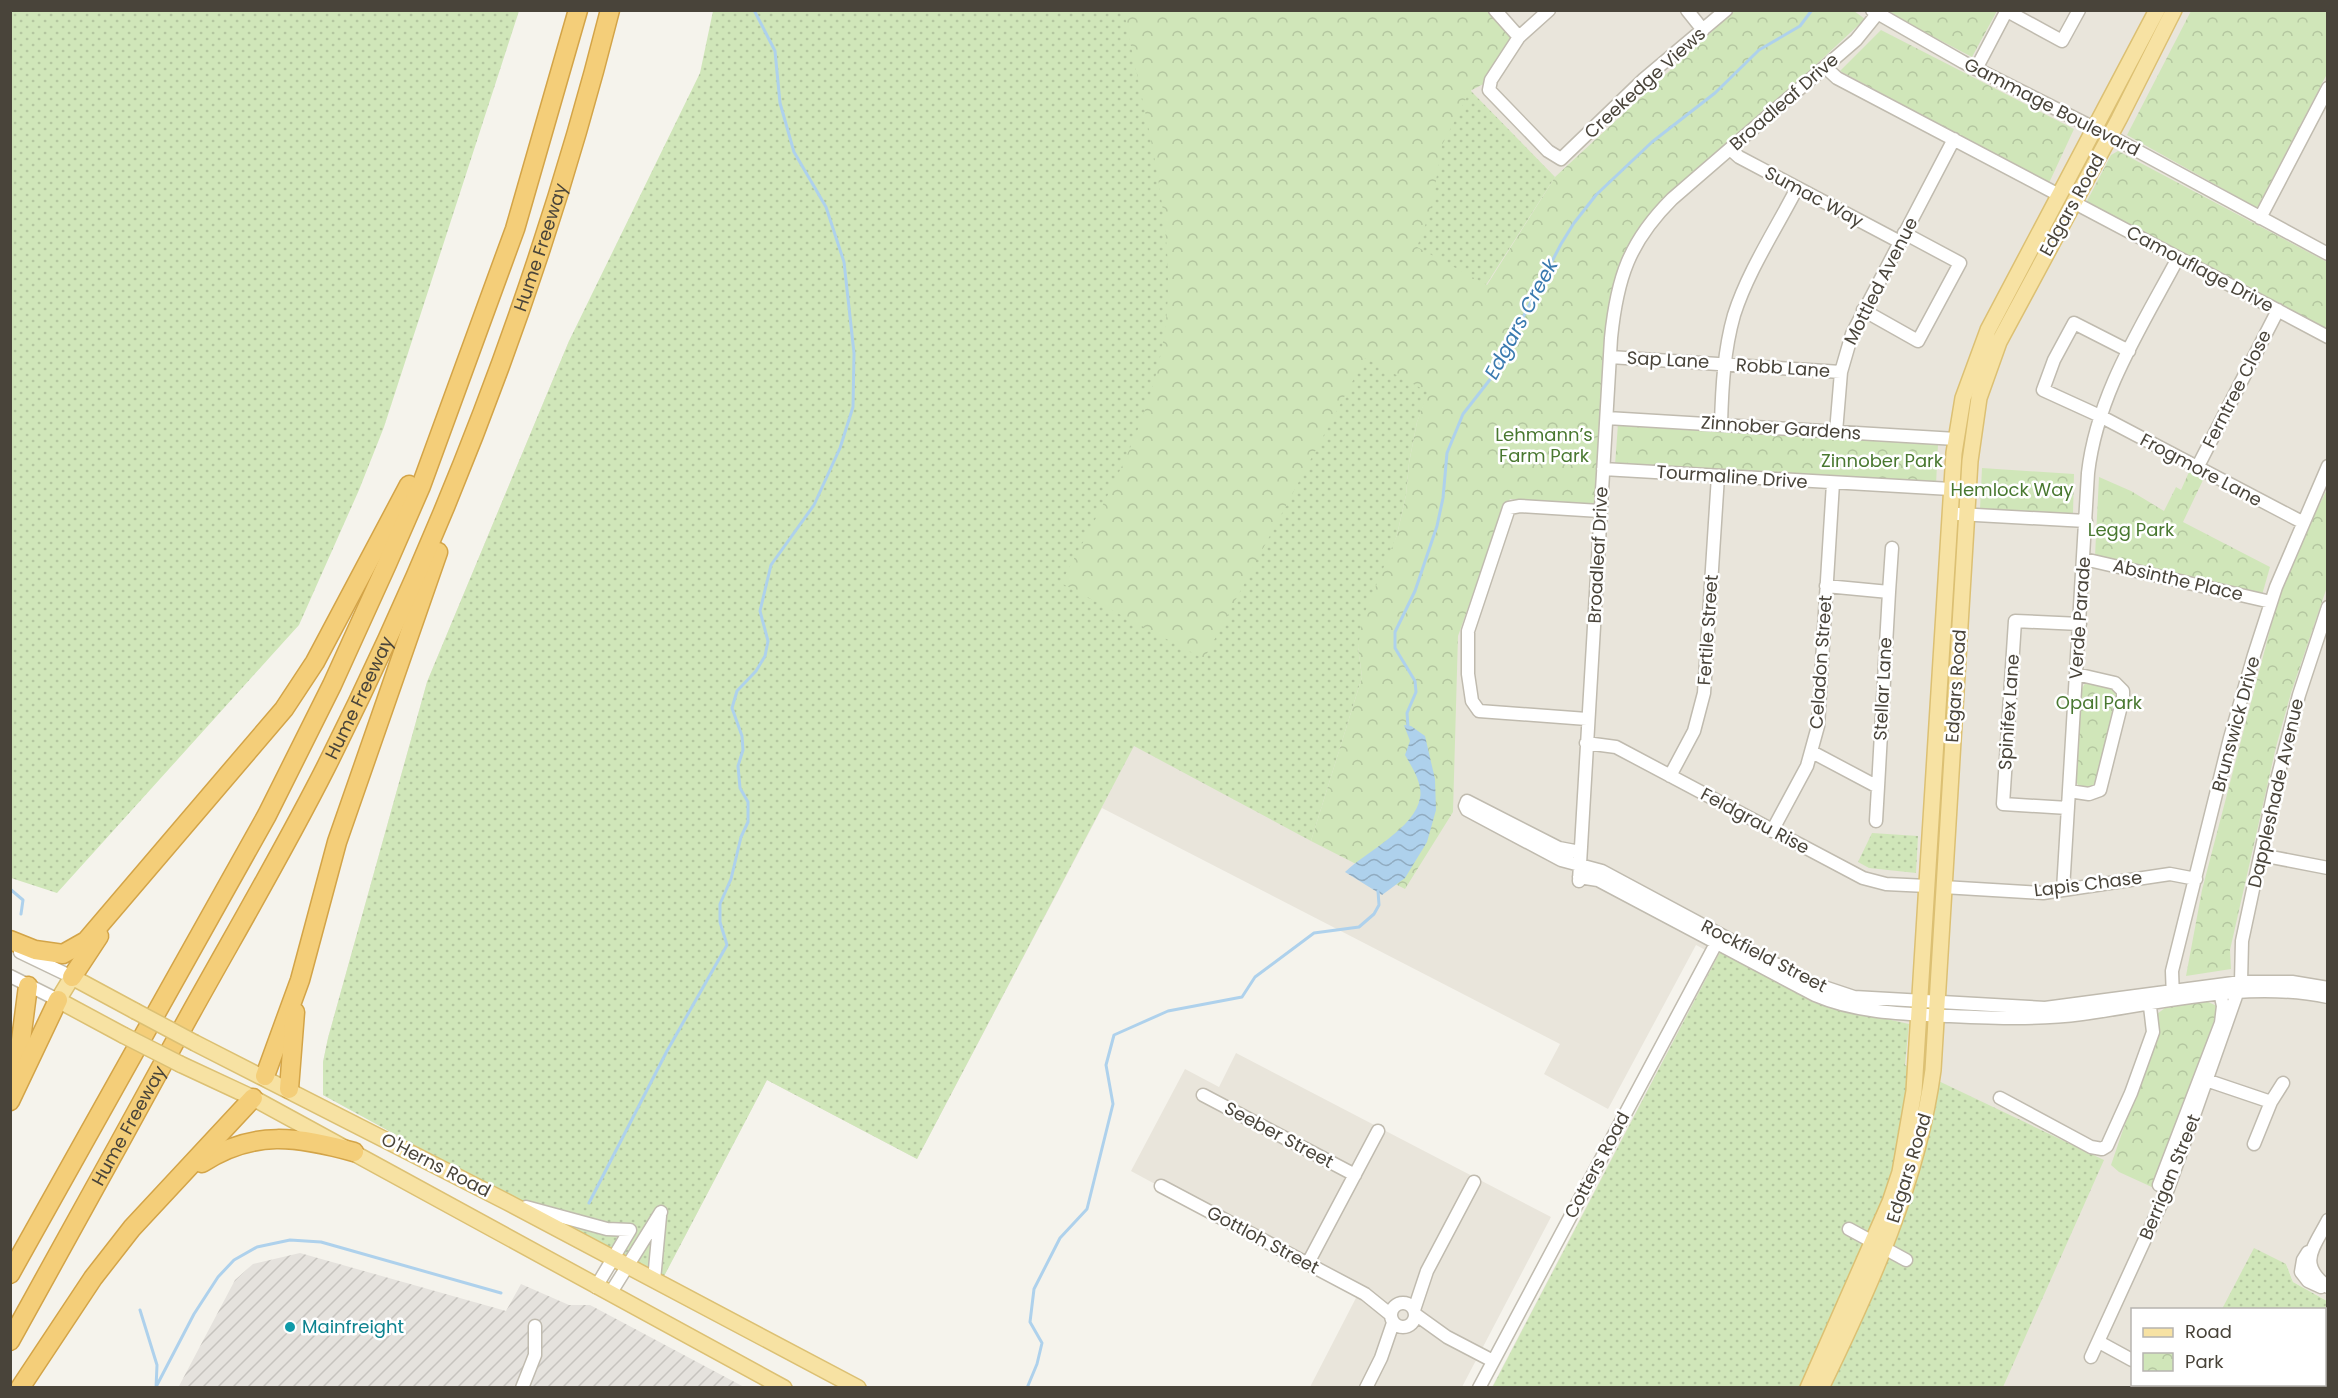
<svg xmlns="http://www.w3.org/2000/svg" width="2338" height="1398" font-family="Poppins,sans-serif">
	<style>
		.residential { fill: #e9e5db }
		.industrial { fill: url(#industrial-furrows) }
		.grass { fill: url(#grass-dots) }
		.park { fill: url(#park-crowns) }
		.water { fill: url(#water-waves) }
		.lines { fill: none; stroke-linecap: round; stroke-linejoin: round }
		.stream { stroke: #aed1ec; stroke-width: 3 }
		.minor-casing { stroke: #c0bbaf; stroke-width: 15 }
		.major-casing { stroke: #dcc073; stroke-width: 18 }
		.highway-casing { stroke: #d3a448; stroke-width: 21 }
		.minor { stroke: #fff; stroke-width: 12 }
		.major { stroke: #f7e2a3; stroke-width: 15 }
		.highway { stroke: #f4ce79; stroke-width: 18 }
		.major-bridge-casing { stroke: #dcc073; stroke-width: 18; stroke-linecap: butt }
		.major-bridge { stroke: #f7e2a3; stroke-width: 15 }
		.culture-dot { fill: #0f9aa8; stroke: #fff; stroke-width: 2 }
		.labels { text-anchor: middle; stroke-width: 5; stroke-linejoin: round; paint-order: stroke }
		.street-label { font-size: 18px; fill: #49443a; stroke: #fff }
		.park-label { font-size: 18px; fill: #497830; stroke: #fff }
		.culture-label { font-size: 18px; fill: #0d838f; stroke: #fff; text-anchor: start }
		.water-label { font-size: 20px; font-style: italic; fill: #3a7aaf; stroke: #fff }
	</style>
	<defs>
		<pattern id="industrial-furrows" width="10" height="10" patternUnits="userSpaceOnUse" patternTransform="scale(1.5)"><rect width="10" height="10" fill="#e5e2dd"/><path d="M-1 1l2-2M0 10L10 0M9 11l2-2" fill="none" stroke="#c6c3be"/></pattern>
		<pattern id="grass-dots" width="8" height="8" patternUnits="userSpaceOnUse" patternTransform="scale(1.5)"><rect width="8" height="8" fill="#d0e6b9"/><path d="M2 2h.1M6 6h.1" fill="none" stroke="#b4c6a0" stroke-width="1.8" stroke-linecap="round"/></pattern>
		<pattern id="park-crowns" width="20" height="18" patternUnits="userSpaceOnUse" patternTransform="scale(1.5)"><rect width="20" height="18" fill="#d0e6b9"/><path d="M2 6a3 3 0 1 1 6 0M12 15a3 3 0 1 1 6 0" fill="none" stroke="#b4c6a0"/></pattern>
		<pattern id="water-waves" width="16" height="10" patternUnits="userSpaceOnUse" patternTransform="scale(1.5)"><rect width="16" height="10" fill="#aed1ec"/><path d="M0 5q4-4 8 0t8 0" fill="none" stroke="#90abc0"/></pattern>
	</defs>
	<rect width="100%" height="100%" fill="#f5f3ec"/>
	<path class="residential" d="M803,11h1524v1290l-34,-19 -7,-18 -63,45 -91,1v74h61l6,3h-707l225,-431 -21,-11 -88,164 -64,-35 16,-30 -458,-236 -185,351 -150,-79 -105,200 -339,-185v-33l5,-24 99,-356 142,-341z
		M1236,1053l315,164 -89,170h-152l48,-93 -227,-123 54,-102 34,18z"/>
	<path class="industrial" d="M300,1253l206,58 15,-27 48,21h21l154,82 -566,1 57,-108 18,-16z"/>
	<path class="grass" d="M11,10l508,1 -135,416 -25,63 -60,135 -242,268 -46,-15z
		M713,11h763l-5,80 84,86 -108,169 -30,76 -8,41 -3,32 -9,40 -39,112 4,30 -51,164 -177,-95 -217,413 -150,-79 -105,200 -339,-185v-33l5,-24 99,-356 142,-341 131,-268z
		M1872,833l46,3 -2,37 -47,-5 -11,-6z
		M1720,952l95,51 94,21 -4,41 199,95 -101,227 -511,1z
		M2254,1248l32,16 7,18 34,19v86l-128,1 -6,-3 131,-1v-74l-102,-1z"/>
	<path class="park" d="M1124,11h371l19,22 -23,47 -21,11 -28,54 -11,65 -14,37 70,38 68,-108 179,-166h120l11,8 -129,120 -63,52 -32,35 -13,21 -18,53 -12,202 -6,4 -82,-7 -9,16 -43,121 -5,176 -48,77 -94,-48 51,-164 -4,-30 5,-30 34,-82 9,-40 3,-32 8,-41 11,-30 -63,-34 -161,301 -143,-76c41,-77 87,-153 102,-241 19,-104 -20,-228 -39,-331z
		M1884,11h113l-25,46z
		M2191,11h136v63l-70,134 -130,-73z
		M1881,30l193,99 -25,54 -209,-112z
		M2118,151l209,111v70l-241,-129 25,-48z
		M1618,424l320,20 -2,41 -321,-20z
		M1982,468l92,6 -1,40 -93,-5z
		M2189,472l14,8 -20,42 87,45 -8,28 -167,-39 4,-79 32,14 33,20 12,-24 5,3z
		M2327,489v98l-36,106 -15,54 -46,203 1,19 -45,7 16,-86 75,-287 22,-56z
		M2086,682l26,4 6,6 -24,97 -15,-2 -4,-8 6,-89z
		M2206,1001l13,6 -65,181 -35,-16 -8,-7 44,-129 4,-14 -2,-8 8,-6z"/>
	<path class="water" d="M1404,725l7,1 14,10 10,43 1,31 -9,32 -22,36 -23,17 -37,-23c21,-20 70,-44 75,-74 3,-14 -8,-31 -15,-43l5,-14z"/>
	<g class="lines">
		<path class="stream" d="M1408,727l-1,-14 9,-21 -1,-11 -20,-33v-16l20,-41 22,-65 6,-28 4,-45 16,-39 29,-37 69,-133 13,-21 22,-28 56,-53 63,-49 44,-43 41,-24 12,-16
			M10,889l13,11 -2,14
			M589,1203l78,-152 60,-106 -7,-23v-18l11,-25 10,-42 7,-15v-20l-8,-14 -2,-22 5,-16 -1,-14 -10,-28 5,-17 19,-20 9,-15 3,-15 -8,-30 11,-46 43,-60 26,-57 13,-41 1,-54 -10,-91 -18,-55 -32,-55 -14,-49 -5,-52 -21,-41
			M140,1310l17,55 -1,23
			M157,1385l37,-71 24,-37 16,-17 23,-13 33,-7 31,2 180,51
			M1027,1388l10,-24 5,-21 -12,-21 4,-33 26,-51 27,-29 26,-105 -7,-39 8,-30 54,-24 74,-14 13,-20 59,-44 45,-6 15,-13 5,-9 -1,-14"/>
		<g class="minor-casing">
			<path id="minor" d="M1495,10l24,27 -28,43 -2,10 59,61 13,8 83,-80 82,-69
				M1687,10l16,20
				M1872,10l91,52 147,74 218,118
				M2007,11l55,30 17,-31
				M1519,37l30,-27
				M1825,67l12,11 222,117
				M1976,69l31,-59
				M1730,149l9,8 161,85
				M2073,202l255,135
				M2260,218l68,-130
				M1863,310l55,31 42,-78 -56,-30
				M2129,351l-55,-28 -20,37 -11,30 57,26 202,106
				M1610,357l231,15
				M1607,418l349,21
				M1721,424c1,-36 3,-74 13,-109 14,-44 42,-86 63,-127
				M1836,432l5,-60 11,-38 102,-195
				M2197,468l81,-158
				M1603,469l365,21
				M1958,514l128,7
				M2084,559l187,43
				M1889,592l3,-44
				M1587,719l-108,-8 -7,-10 -4,-27v-43l41,-123 11,-2 80,5
				M1586,743l30,4 247,131 23,6 41,2
				M1812,752l66,35 11,-195 -63,-6
				M1670,776l24,-45 10,-38 14,-217
				M2069,791l20,3 11,-4 23,-92v-7l-8,-8 -39,-9
				M2068,808l-65,-4 12,-183 65,3
				M1876,821l2,-34
				M1772,831l35,-65 11,-40 15,-243
				M1580,852l-21,-4 -92,-47 -2,5 2,4 94,50 41,11 207,111 45,15 191,11 196,-26h51l36,6
				M2261,855l67,13
				M1579,877l19,3 217,115c42,18 89,19 135,21 44,2 88,4 132,-2 81,-11 164,-34 246,-17
				M1579,881l32,-543c6,-60 18,-96 61,-139l184,-159 21,-26
				M1943,887l100,6 127,-19 26,5
				M2063,890l25,-417c9,-79 54,-147 90,-215
				M20,952l52,25
				M10,976l48,24
				M2173,999l-1,-28 58,-233 24,-83 22,-68 52,-121
				M2203,1079l68,23
				M1203,1095l152,80
				M2000,1098l91,49 11,2 5,-3 24,-53 22,-61 -4,-34
				M2254,1144l17,-42 12,-19
				M2159,1185l62,-162 2,-17 -4,-18
				M1161,1186l204,108 26,21
				M526,1207l81,22 23,1 -34,57
				M2328,1220c-15,29 -31,44 0,67
				M1849,1229l57,31
				M2308,1252l-5,8 -2,12 7,9 13,6
				M1308,1263l70,-132
				M654,1280l6,-64
				M610,1294l51,-82
				M1391 1315a12 12 0 1 1 24 0a12 12 0 1 1-24 0Z
				M1414,1310l13,-39 47,-89
				M1415,1314l32,23 46,24
				M2099,1342l33,18
				M2091,1357l77,-168 73,-207 1,-41 32,-150 25,-96 29,-88
				M2179,1384l6,4
				M522,1388l13,-33v-29
				M1366,1388l15,-30 12,-35
				M1479,1388l240,-450"/>
		</g>
		<g class="major-casing">
			<path id="major" d="M123,1035l-65,-35 14,-23 63,34
				M195,1043l312,159 351,186
				M180,1064l73,34 531,290
				M1808,1388l82,-186 10,-30 14,-81 40,-638 9,-55 25,-68 169,-320
				M1821,1388c49,-101 97,-206 112,-318l37,-609 9,-63 20,-56 120,-223 55,-109"/>
		</g>
		<g class="highway-casing">
			<g id="highway">
				<path d="M10,940l25,10 28,4 23,-13 198,-232 31,-47 94,-177"/>
				<path d="M72,977l27,-41"/>
				<path d="M17,1071l11,-85"/>
				<path d="M265,1076l35,-96 37,-138 101,-290"/>
				<path d="M289,1089l6,-77"/>
				<path d="M10,1101l48,-101"/>
				<path d="M202,1163c52,-34 96,-26 152,-11"/>
				<path d="M10,1274l257,-459 65,-130 55,-121 34,-78 94,-257 63,-219"/>
				<path id="s1" d="M10,1341c60,-108 119,-215 178,-323 46,-83 95,-166 138,-251 121,-241 218,-495 284,-757"/>
				<path d="M20,1388l73,-110 39,-50 121,-130"/>
			</g>
		</g>
		<use href="#minor" class="minor"/>
		<use href="#major" class="major"/>
		<use href="#highway" class="highway"/>
		<g class="major-bridge-casing">
			<path id="major-bridge" d="M135,1011l60,32
				M123,1035l57,29"/>
		</g>
		<use href="#major-bridge" class="major-bridge"/>
	</g>
	<circle class="culture-dot" cx="290" cy="1327" r="6"/>
	<g class="labels">
		<g class="street-label">
			<text transform="translate(1645 83) rotate(-42)" y="6">Creekedge Views</text>
			<text transform="translate(1784 102) rotate(-41)" y="6">Broadleaf Drive</text>
			<text transform="translate(2052 107) rotate(27)" y="6">Gammage Boulevard</text>
			<text transform="translate(1814 197) rotate(28)" y="6">Sumac Way</text>
			<text transform="translate(2072 205) rotate(-61)" y="6">Edgars Road</text>
			<text dy="6" stroke="none"><textPath href="#s1" startOffset="1218">Hume Freeway</textPath></text>
			<text transform="translate(2200 269) rotate(28)" y="6">Camouflage Drive</text>
			<text transform="translate(1881 281) rotate(-63)" y="6">Mottled Avenue</text>
			<text transform="translate(1668 360) rotate(3)" y="6">Sap Lane</text>
			<text transform="translate(1783 368) rotate(4)" y="6">Robb Lane</text>
			<text transform="translate(2237 389) rotate(-63)" y="6">Ferntree Close</text>
			<text transform="translate(1781 428) rotate(4)" y="6">Zinnober Gardens</text>
			<text transform="translate(2201 470) rotate(28)" y="6">Frogmore Lane</text>
			<text transform="translate(1732 477) rotate(4)" y="6">Tourmaline Drive</text>
			<text transform="translate(1598 555) rotate(-87)" y="6">Broadleaf Drive</text>
			<text transform="translate(2178 580) rotate(13)" y="6">Absinthe Place</text>
			<text transform="translate(2080 618) rotate(-86)" y="6">Verde Parade</text>
			<text transform="translate(1708 630) rotate(-86)" y="6">Fertile Street</text>
			<text transform="translate(1821 662) rotate(-86)" y="6">Celadon Street</text>
			<text transform="translate(1956 686) rotate(-86)" y="6">Edgars Road</text>
			<text transform="translate(1883 689) rotate(-87)" y="6">Stellar Lane</text>
			<text dy="6" stroke="none"><textPath href="#s1" startOffset="732">Hume Freeway</textPath></text>
			<text transform="translate(2009 712) rotate(-86)" y="6">Spinifex Lane</text>
			<text transform="translate(2236 724) rotate(-75)" y="6">Brunswick Drive</text>
			<text transform="translate(2276 793) rotate(-77)" y="6">Dappleshade Avenue</text>
			<text transform="translate(1755 821) rotate(28)" y="6">Feldgrau Rise</text>
			<text transform="translate(2088 884) rotate(-7)" y="6">Lapis Chase</text>
			<text transform="translate(1764 956) rotate(27)" y="6">Rockfield Street</text>
			<text dy="6" stroke="none"><textPath href="#s1" startOffset="246">Hume Freeway</textPath></text>
			<text transform="translate(1279 1135) rotate(28)" y="6">Seeber Street</text>
			<text transform="translate(436 1165) rotate(27)" y="6">O'Herns Road</text>
			<text transform="translate(1597 1165) rotate(-62)" y="6">Cotters Road</text>
			<text transform="translate(1909 1168) rotate(-73)" y="6">Edgars Road</text>
			<text transform="translate(2170 1177) rotate(-68)" y="6">Berrigan Street</text>
			<text transform="translate(1263 1240) rotate(28)" y="6">Gottloh Street</text>
		</g>
		<g class="park-label">
			<text x="1544" y="441">Lehmann’s<tspan x="1544" dy="21">Farm Park</tspan></text>
			<text x="1882" y="467">Zinnober Park</text>
			<text x="2012" y="496">Hemlock Way</text>
			<text x="2131" y="536">Legg Park</text>
			<text x="2099" y="709">Opal Park</text>
		</g>
		<g class="culture-label">
			<text x="302" y="1333">Mainfreight</text>
		</g>
		<g class="water-label">
			<text transform="translate(1521 319) rotate(-62)" y="7">Edgars Creek</text>
		</g>
	</g>
	<rect width="2338" height="1398" fill="none" stroke="#49443a" stroke-width="24"/>
	<rect x="2131" y="1308" width="195" height="78" fill="#ffffff" stroke="#b6b4b0" stroke-width="1.5"/>
	<rect x="2143" y="1328" width="30" height="9" fill="#f7e2a3" stroke="#b6b4b0" stroke-width="1.5"/>
	<text x="2185" y="1338" font-size="18" fill="#49443a">Road</text>
	<rect x="2143" y="1353" width="30" height="18" fill="url(#park-crowns)" stroke="#b6b4b0" stroke-width="1.5"/>
	<text x="2185" y="1368" font-size="18" fill="#49443a">Park</text>
</svg>
